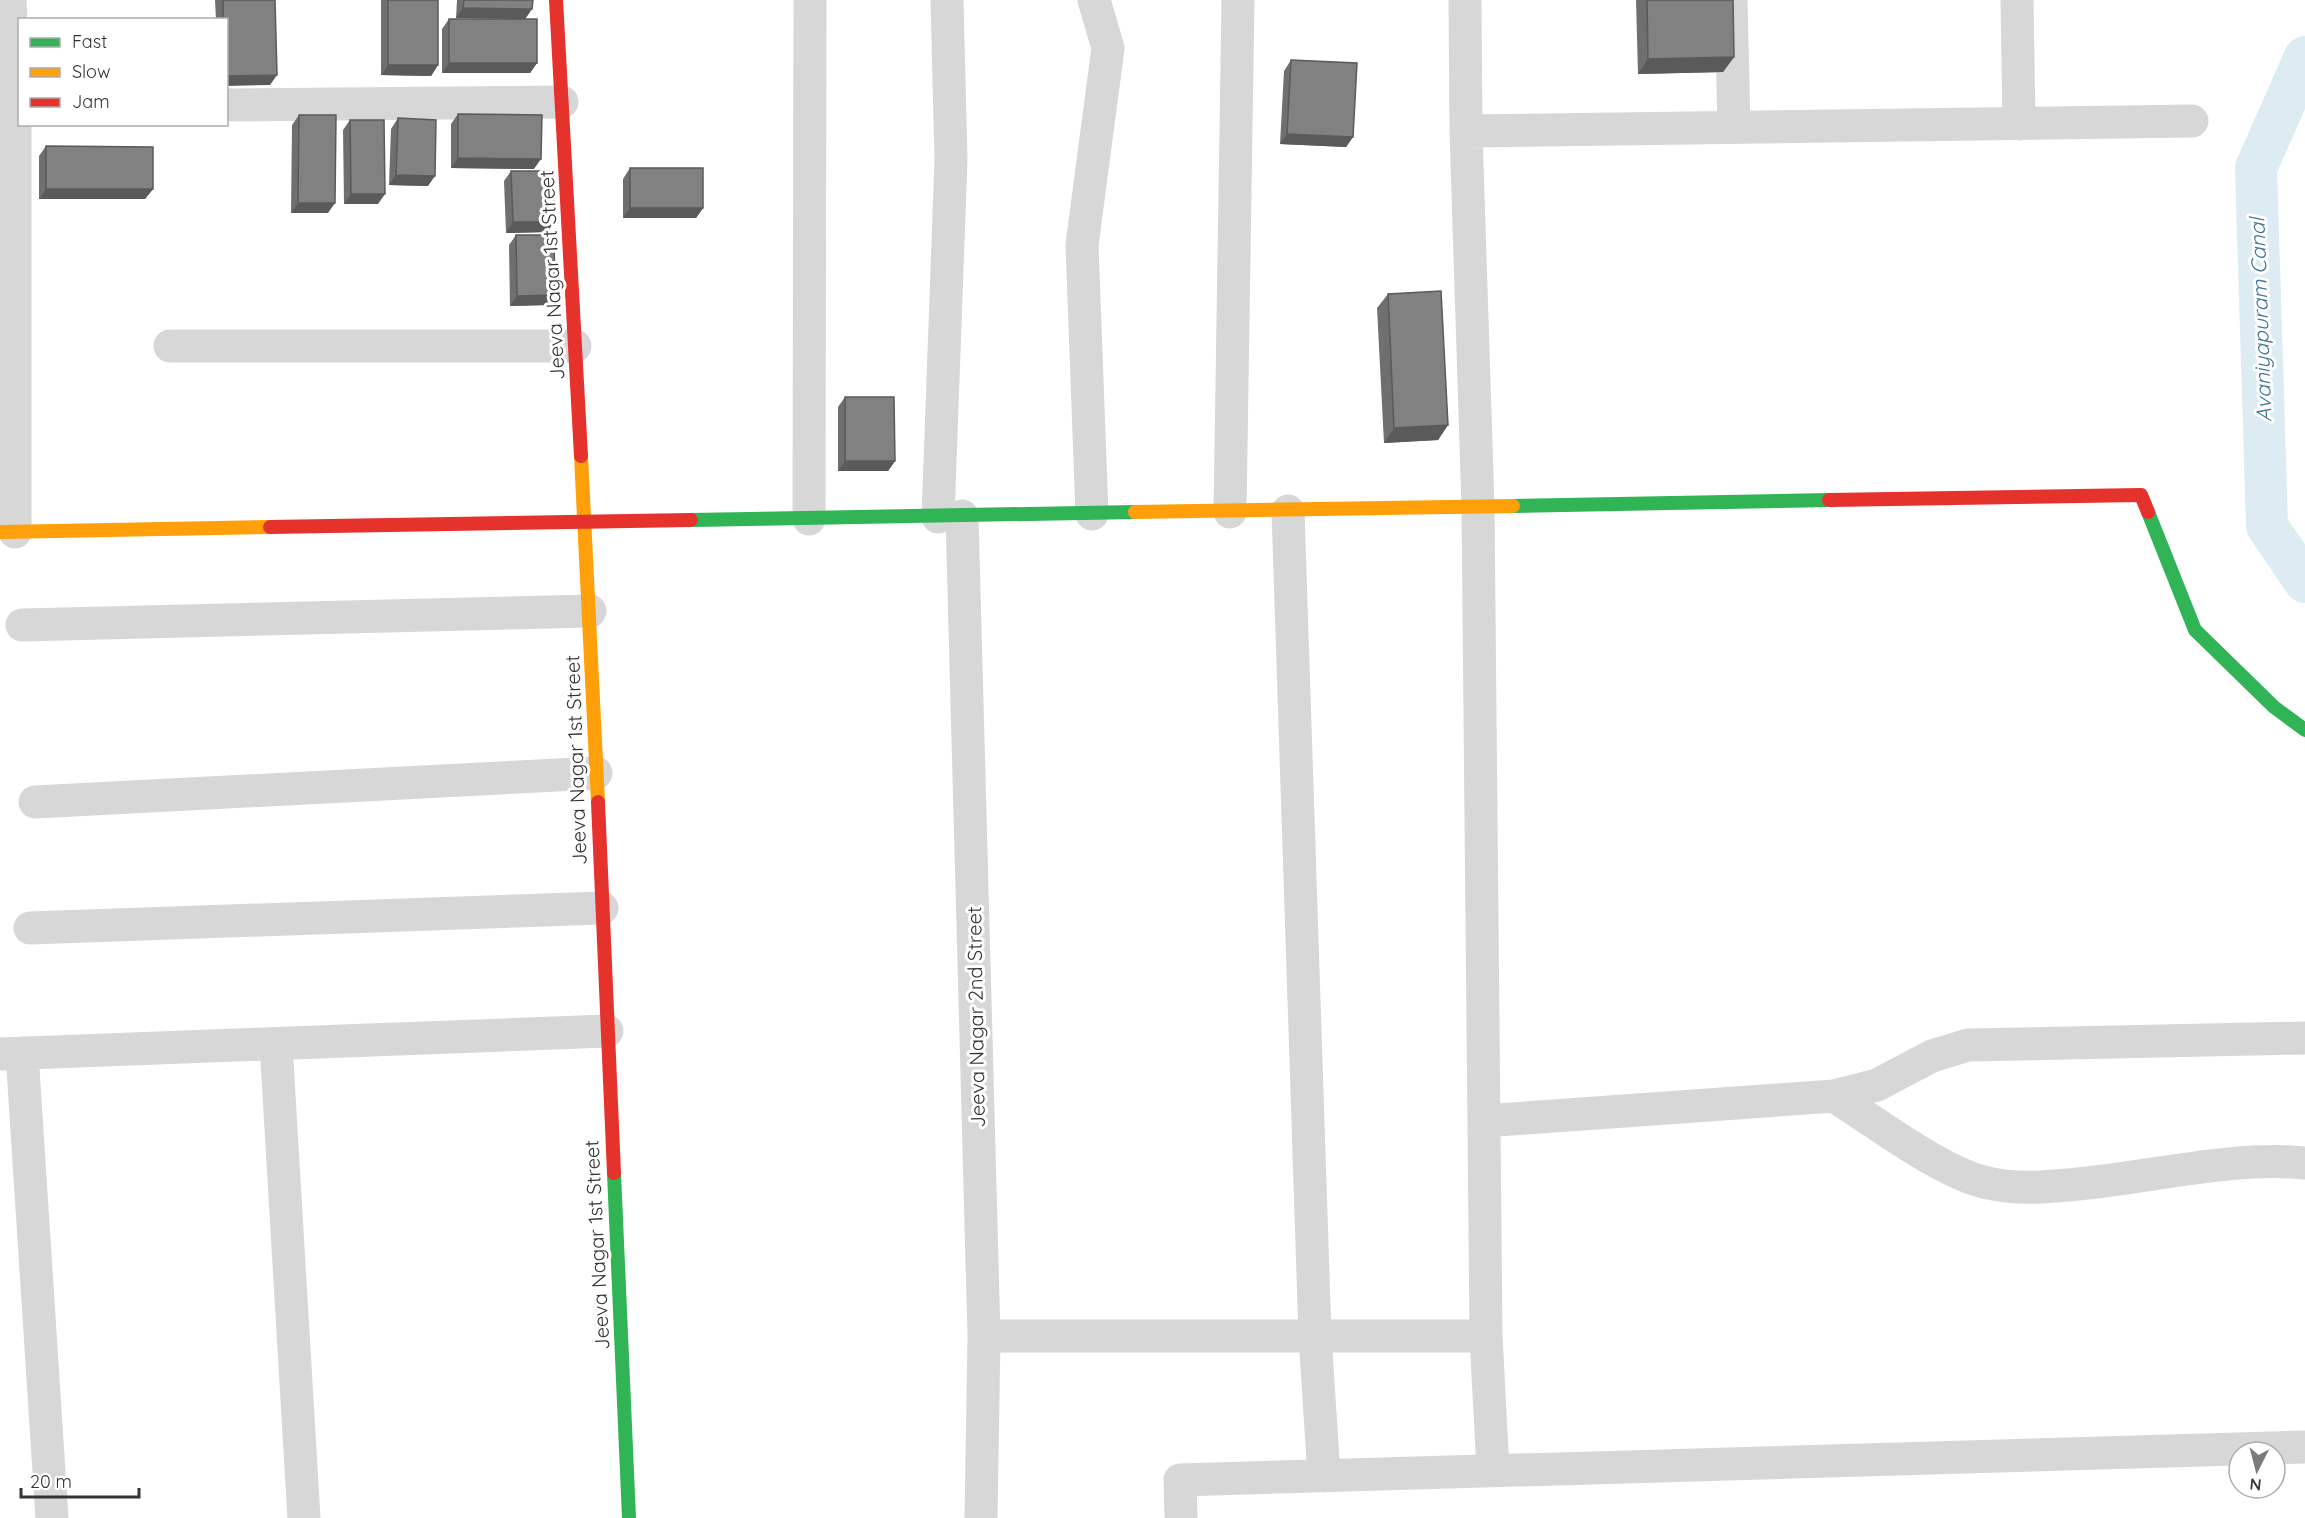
<svg xmlns="http://www.w3.org/2000/svg" width="2305" height="1518" font-family="Quicksand,sans-serif">
	<style>
		.lines { fill: none; stroke-linecap: round; stroke-linejoin: round }
		.canal { stroke: #ddebf3; stroke-width: 42 }
		.street { stroke: #d7d7d7; stroke-width: 33 }
		.fast { stroke: #30b455; stroke-width: 14 }
		.slow { stroke: #ff9f0a; stroke-width: 14 }
		.jam { stroke: #e5322d; stroke-width: 14 }
		.wall { fill: #6f6f6f }
		.shaded-wall { fill: #5a5a5a }
		.building { fill: #818181; stroke: #5a5a5a; stroke-width: 1.5 }
		.labels { text-anchor: middle; stroke-width: 6; stroke-linejoin: round; paint-order: stroke }
		.street-label { font-size: 20px; fill: #333; stroke: #fff }
		.water-label { font-size: 21px; font-style: italic; fill: #3f7597; stroke: #fff }
	</style>
	<rect width="100%" height="100%" fill="#fff"/>
	<g class="lines">
		<path class="canal" d="M2305,57l-49,111 11,358 38,56"/>
		<path class="street" d="M10,0l5,107v425
			M1465,0l1,131 12,376 8,829 7,134
			M1731,0l3,127
			M2017,0l2,124
			M226,105l336,-3
			M1466,131l726,-10
			M170,346h405
			M1288,511l27,825 9,140
			M1230,512l8,-512
			M1092,514l-10,-269 26,-197 -14,-48
			M962,516l22,820 -3,182
			M938,517l13,-357 -4,-160
			M809,519l1,-519
			M22,625l568,-14
			M35,802l561,-29
			M30,928l572,-20
			M276,1044l28,474
			M22,1053l30,465
			M0,1054l607,-23
			M1834,1096c40,25 109,78 154,87 30,7 60,4 90,1 74,-7 154,-28 227,-21
			M1484,1121l350,-25 43,-11 55,-29 36,-11 337,-7
			M984,1336h502
			M1181,1518l-1,-38 1125,-33"/>
		<path class="fast" d="M1513,506l316,-6
			M2148,512l47,118 79,77 31,23
			M691,520l444,-8
			M614,1173l15,345"/>
		<path class="slow" d="M581,456l17,346
			M1135,512l378,-6
			M0,532l270,-5"/>
		<path class="jam" d="M556,0l25,456
			M1829,500l312,-5 7,17
			M270,527l421,-7
			M598,802l16,371"/>
	</g>
	<path class="wall" d="M215,0h60l-5,85 -44,-65h-10z
		M381,0h57v65l-7,11 -50,-1z
		M457,0h76l-1,9 -7,10 -69,-1z
		M1636,0h97l1,57 -11,15 -85,2z
		M449,19l88,44 -7,10h-88v-44z
		M1291,60l62,77 -7,10 -66,-3 4,-73z
		M458,114l76,55 -83,-1v-44z
		M299,115l29,98h-37l1,-88z
		M398,118l30,68 -39,-1 2,-56z
		M350,120l28,84h-34l-1,-74z
		M46,146l107,43 -8,10h-106v-43z
		M630,168l73,40 -7,10h-73v-39z
		M511,171l43,51 -7,10 -41,1 -2,-52z
		M516,235l39,60 -7,10 -38,1 -1,-61z
		M1388,294l60,131 -10,15 -54,3 -7,-135z
		M845,397l50,64 -7,10h-50v-64z"/>
	<path class="shaded-wall" d="M463,8l69,1 -7,10 -69,-1z
		M1734,57l-11,15 -85,2 10,-15z
		M449,63h88l-7,10h-88z
		M388,65h50l-7,11 -50,-1z
		M277,75l-7,10 -44,1v-10z
		M1287,134l66,3 -7,10 -66,-3z
		M458,158l83,1 -7,10 -83,-1z
		M396,175l39,1 -7,10 -39,-1z
		M46,189h107l-8,10h-106z
		M351,194h34l-7,10h-34z
		M298,203h37l-7,10h-37z
		M630,208h73l-7,10h-73z
		M513,222h41l-7,10 -41,1z
		M555,295l-7,10 -38,1 7,-10z
		M1448,425l-10,15 -54,3 10,-15z
		M845,461h50l-7,10h-50z"/>
	<path class="building" d="M223,0h52l2,75 -51,1v-56h-3z
		M388,0h50v65h-50z
		M464,0h69l-1,9 -69,-1z
		M1647,0h86l1,57 -86,2z
		M449,19h88v44h-88z
		M1291,60l66,3 -4,74 -66,-3z
		M458,114l84,1 -1,44 -83,-1z
		M299,115h37l-1,88h-37z
		M398,118l38,2 -1,56 -39,-1z
		M350,120h34l1,74h-34z
		M46,146l107,1v42h-107z
		M630,168h73v40h-73z
		M511,171h42l1,51h-41z
		M516,235h38l1,60 -38,1z
		M1441,291l7,134 -54,3 -6,-134z
		M845,397h49l1,64h-50z"/>
	<g class="labels">
		<g class="street-label">
			<text transform="translate(552 275) rotate(-93)" y="7">Jeeva Nagar 1st Street</text>
			<text transform="translate(576 760) rotate(-92)" y="7">Jeeva Nagar 1st Street</text>
			<text transform="translate(976 1017) rotate(-91)" y="7">Jeeva Nagar 2nd Street</text>
			<text transform="translate(597 1245) rotate(-93)" y="7">Jeeva Nagar 1st Street</text>
		</g>
		<g class="water-label">
			<text transform="translate(2261 320) rotate(-92)" y="7">Avaniyapuram Canal</text>
		</g>
	</g>
	<rect x="18" y="18" width="210" height="108" fill="#ffffff" stroke="#adadad" stroke-width="1.5"/>
	<rect x="30" y="38" width="30" height="9" fill="#30b455" stroke="#adadad" stroke-width="1.5"/>
	<text x="72" y="48" font-size="18" fill="#333333">Fast</text>
	<rect x="30" y="68" width="30" height="9" fill="#ff9f0a" stroke="#adadad" stroke-width="1.5"/>
	<text x="72" y="78" font-size="18" fill="#333333">Slow</text>
	<rect x="30" y="98" width="30" height="9" fill="#e5322d" stroke="#adadad" stroke-width="1.5"/>
	<text x="72" y="108" font-size="18" fill="#333333">Jam</text>
	<g transform="translate(2257 1470) rotate(186)"><circle r="28" fill="#ffffff" stroke="#adadad" stroke-width="1.5"/>
	<path d="M0-4.5L10 22L0 15L-10 22Z" fill="#7a7a7a"/>
	<text y="-9" font-size="16" font-weight="bold" text-anchor="middle" fill="#333333">N</text>
	</g>
	<path d="M21 1488v9h118v-9" fill="none" stroke="#333333" stroke-width="3"/>
	<text x="30" y="1488" font-size="18" fill="#333333" stroke="#ffffff" stroke-width="4.5" paint-order="stroke">20 m</text>
</svg>
